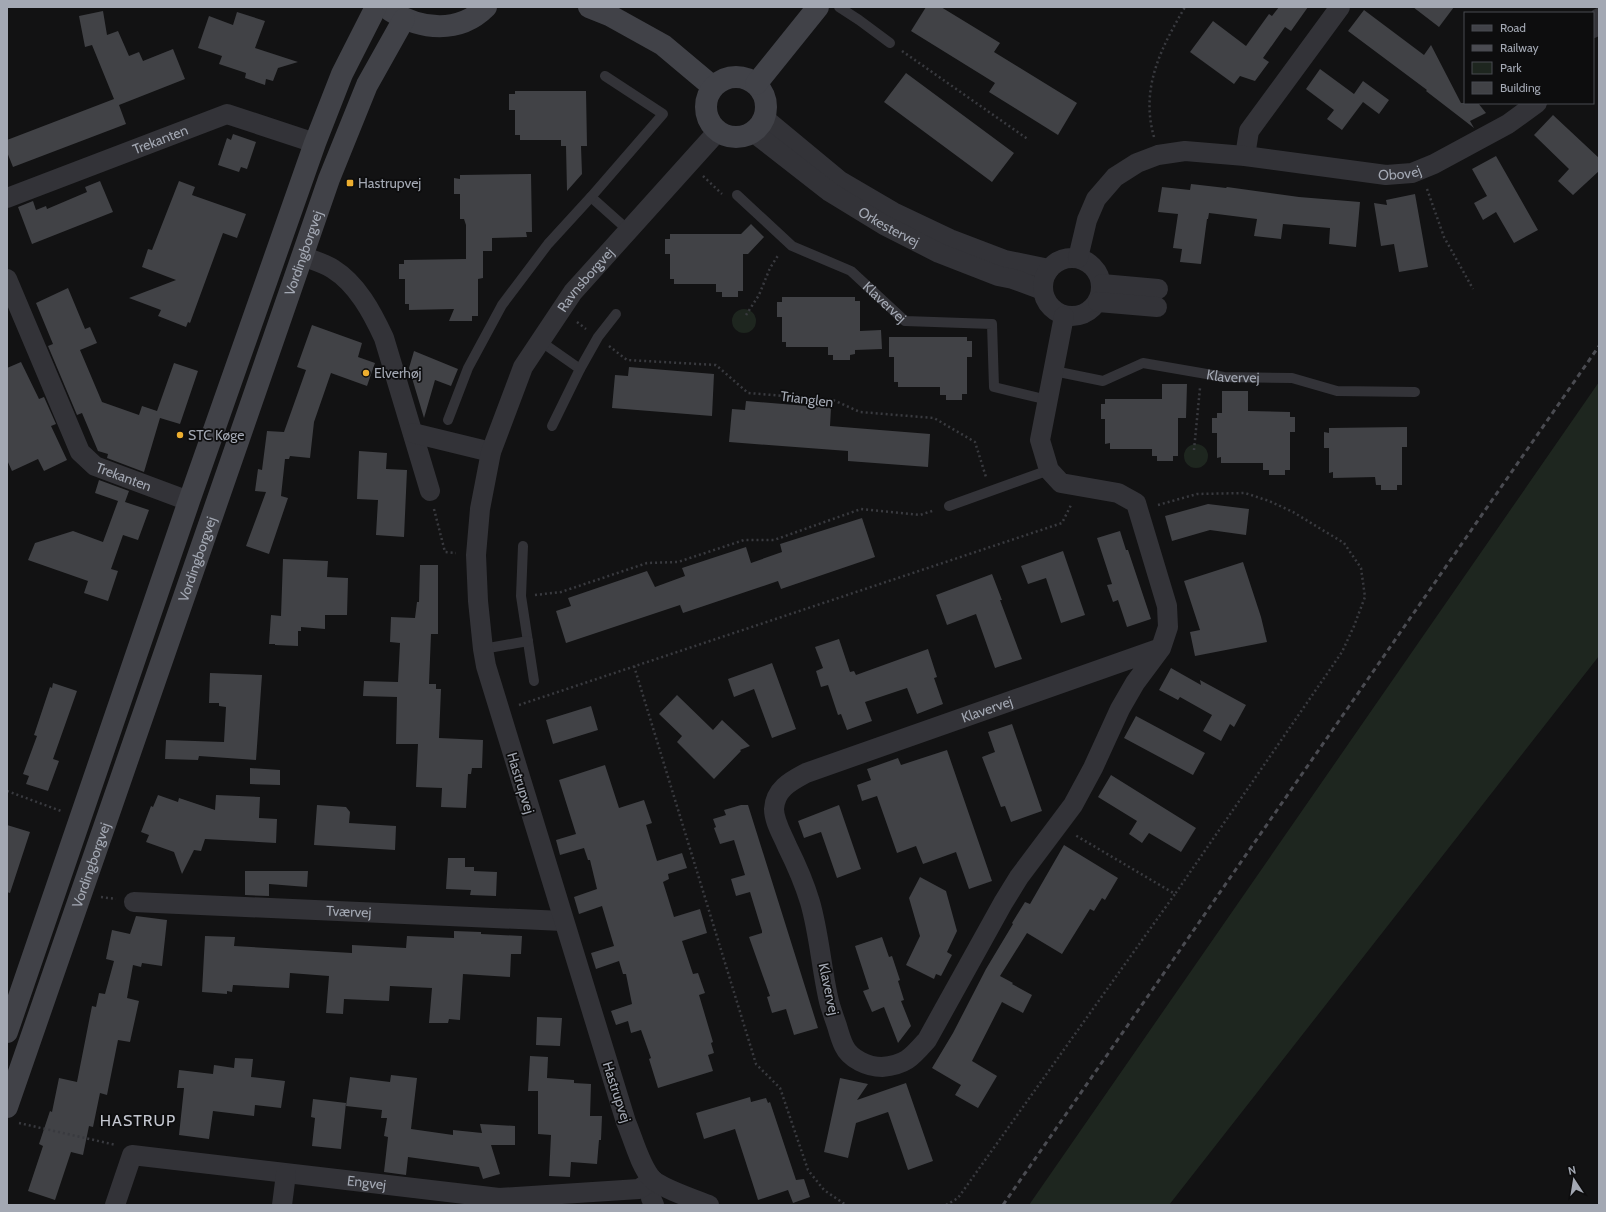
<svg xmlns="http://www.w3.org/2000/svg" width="1606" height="1212" font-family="Cabin,sans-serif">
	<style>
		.green { fill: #1e261f }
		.building { fill: #414246 }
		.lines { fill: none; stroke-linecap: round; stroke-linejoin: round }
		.path { stroke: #393a3f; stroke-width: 2.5; stroke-dasharray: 2 3; stroke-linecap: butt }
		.lane { stroke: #333338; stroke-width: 10 }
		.street { stroke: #333338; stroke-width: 20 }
		.secondary { stroke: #414248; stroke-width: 22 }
		.rail { stroke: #4a4b51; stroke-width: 3; stroke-dasharray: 5 4; stroke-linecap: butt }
		.poi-dot { fill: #edae2f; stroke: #0d0d0e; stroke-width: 1.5 }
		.labels { text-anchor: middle; stroke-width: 3.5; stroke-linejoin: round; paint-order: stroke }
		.street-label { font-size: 14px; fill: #a3a8b3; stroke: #0d0d0e }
		.poi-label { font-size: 14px; fill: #a3a8b3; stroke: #0d0d0e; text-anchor: start }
		.quarter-label { font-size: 16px; letter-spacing: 1px; fill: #c4c7d0; stroke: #0d0d0e }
	</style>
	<rect width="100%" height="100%" fill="#121213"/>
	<path class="green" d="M732 321a12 12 0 1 1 24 0a12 12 0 1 1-24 0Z
		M1599,382v274l-430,549h-140z
		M1184 456a12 12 0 1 1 24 0a12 12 0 1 1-24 0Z"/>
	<path class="building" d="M926,7h15l59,36 -6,9 83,51 -19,32 -69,-43 6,-9 -84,-52z
		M1279,7h29l-17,24 -6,-4 -22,31 6,4 -14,19 -15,-5 -6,8 -44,-32 23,-31 33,25 23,-32 3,2z
		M1413,7h41l-15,20z
		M1364,10l60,45 7,-10 30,58h17l8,10 -16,8 4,7 -48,-37 1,-1 -79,-59z
		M103,11l4,24 11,-4 11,25 10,-4 4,9 30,-12 12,30 -66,26 7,19 -113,43 -6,-15v-12l107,-41 -22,-54 -7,2 -6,-31z
		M237,12l28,9 -10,27 43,14 -20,6 -5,13 -7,-2 -1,6 -20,-7 1,-5 -27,-9 3,-8 -24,-8 11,-32 24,9z
		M1320,69l34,25 9,-13 26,19 -10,14 -16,-12 -21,28 -15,-11 7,-9 -28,-21z
		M906,73l108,80 -22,29 -108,-80z
		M515,91h71l1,55h-6l1,28 -15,17 -1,-45h-5v-6h-41v-5h-5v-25h-6v-16h6z
		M1553,115l46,43v13l-26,24 -15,-14 11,-12 -35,-34z
		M233,134l23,8 -9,27 -6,-2 -2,5 -21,-7 9,-27 4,2z
		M1496,156l42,74 -24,13 -18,-31 -13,8 -9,-17 13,-7 -15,-27z
		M531,174l1,58h-6l1,5 -35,1v13h-9v27l-5,1v37h-6v5h-23l5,-12 -45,1v-6h-4v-25h-6v-15h5v-4l62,-1v-34l-2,-6h-4v-25h-6v-16l6,1v-4z
		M100,181l13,31 -81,32 -14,-37 15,-6 3,9 10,-4 1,3 40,-17 -2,-5z
		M179,181l16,6 -3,8 54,19 -9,24 -14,-5 -33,90 -2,-1 -2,5 -28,-11 3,-6 -32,-12 47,-18 -34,-13 6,-18 4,1z
		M1191,184l35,4 1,-1 72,10 61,5 -4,45 -27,-3 1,-16 -47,-4 -2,15 -27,-3 3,-17 -48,-6 -1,6h-1l-6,45 -21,-2 2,-13 -9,-1 5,-34 -20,-2 4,-25 28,3z
		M1415,194l13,73 -29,5 -5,-28 -13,2 -7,-43 13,2 -1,-5z
		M751,224l13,13 -16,17h-5v37h-5v6h-16v-5h-6v-8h-42v-5h-4v-25h-5v-15h5v-5h71z
		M68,288l17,41 5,-2 7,16 -17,7 22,52 37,13 3,-9 15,5 17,-48 24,8 -18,53 -20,-6 -16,54 -37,-14 1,-4 -10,-3 -16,-38 -5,2 -29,-69 5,-2 -17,-41z
		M782,297h73v4h5v30l21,-1 1,19 -27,1v4l-5,1v5h-17v-5h-5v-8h-42v-5h-4v-25h-5v-15h5z
		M312,325l50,18 -4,14 17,6 -8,23 -36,-13 -17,49 -4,36 -20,-2 -1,3h-4l-4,37 7,2 -19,56 -23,-8 20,-54 -11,-1 3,-22 4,1 5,-39 17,1 22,-62 -9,-3z
		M889,337h78v4h5v16h-5v37h-5v6h-16v-5h-6v-8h-42v-5h-4v-25h-5z
		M414,351l44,18 -7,17 -16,-6 -11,38 -15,-50z
		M21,362l18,37 5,-2 12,27 -5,2 16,34 -23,11 -6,-12 -26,12 -5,-11v-92z
		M629,367l85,7 -2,42 -100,-8 3,-33 13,1z
		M1162,384h25l-1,34h-8v38h-5v5h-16v-5h-5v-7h-42v-6l-5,1v-25h-4v-15h4v-5h57z
		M1222,391h26v20l42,1v5h5v15h-5v38h-5v5h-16v-5h-6v-7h-42v-6l-4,1v-25h-5v-15h5v-5h5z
		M746,401l85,7 -1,18 100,8 -2,33 -80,-6v-10l-119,-9 3,-33 13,1z
		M1407,427v20h-5v38h-5v5h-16v-5h-5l-1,-8 -42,1v-6l-4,1v-25h-5v-16l5,1v-5z
		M359,451l28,2 -1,16 21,1 -3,67 -28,-2 2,-35 -21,-1z
		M99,480l30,11 -4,11 24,8 -11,30 -15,-5 -12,34 7,2 -10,30 -24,-8 4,-12 -60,-21 7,-17 38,-12 30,11 15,-41 -23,-8z
		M1208,504l41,5 -3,26 -36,-5 -38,11 -7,-25z
		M862,518l13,39 -94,32 -3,-8 -95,32 -3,-8 -114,38 -10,-32 15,-5 -3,-8 79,-27 8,16 30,-11 -3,-8 64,-21 5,16 31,-11 -2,-8z
		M1120,531l6,19h2l23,69 -24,8 -9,-27 -5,2 -6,-17 5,-1 -15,-46z
		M1063,551l22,64 -24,8 -15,-45 -18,6 -7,-18z
		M283,559l45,2 -1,16 21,1 -1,37h-22v14l-24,-2v4h-3v15l-23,-1v-1h-6l2,-29 10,1z
		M1243,562l18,55 6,25 -72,14 -5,-24 10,-2 -16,-49z
		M420,565h18v69h-7l-2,50h7v5h5l-2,49 44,2 -1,28h-10l-1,6h-3l-2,34 -25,-1 1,-19 -26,-1 2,-43h-22l1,-47 -34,-1 1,-15 34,1 2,-39 -10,-1 1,-25 24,1 2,-16h2z
		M992,574l10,26h-2l22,59 -27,9 -19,-54 -29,11 -11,-30z
		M839,639l11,33 4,-1 2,4 72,-26 9,28 -3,1 9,26 -26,10 -10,-26 -42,14 7,19 -25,9 -6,-16 -3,1 -10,-30 -7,2 -5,-16 7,-3 -8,-21z
		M772,663l24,66 -24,9 -18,-49 -20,8 -6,-18z
		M1171,668l30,17 -1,-5 46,25 -12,22 -4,-3 -9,17 -18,-10 9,-16 -32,-18 -2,3 -19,-10z
		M210,673l52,2 -6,85 -57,-4 -1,4 -33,-1 1,-19 58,2 2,-35 -7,-1v-3h-10z
		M53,683l24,8 -24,68 6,2 -11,30 -22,-7 3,-8 -6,-2 14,-38 -3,-1 16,-48 2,1z
		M677,695l36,35 9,-10 28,26 -10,4 1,1 -27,28 -37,-37 5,-6 -23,-22z
		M591,706l7,24 -45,14 -7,-24z
		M1136,716l69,37 -12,22 -69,-37z
		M1012,724l30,87 -31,11 -6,-16 -4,1 -19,-50 13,-5 -7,-20z
		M947,750l45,131 -23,8 -13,-37 -33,12 -7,-18 -19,7 -20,-57 -15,5 -5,-16 14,-5 -4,-11 31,-11 3,7z
		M605,765l14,43 25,-8 8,23 -6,2 11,36 25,-8 5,15 -19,6 1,5 -6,3 11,35 26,-8 7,24 -25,8 11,33 5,-1 7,20 -6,2 14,47 -2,1 3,10 -6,2 5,16 -55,17 -9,-29 2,-1 -10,-28 -10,3 -3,-12 -12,4 -5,-14 21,-7 -6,-30h-3l-4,-13 -23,8 -5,-16 23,-7 -12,-40 -23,8 -5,-17 23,-8 -7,-29h-2l-4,-12 -24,7 -4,-15 20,-6 -17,-54z
		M250,768l30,2v15l-30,-1z
		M1111,775l85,53 -15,24 -32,-19 -7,10 -13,-9 8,-13 -39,-24z
		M158,795l20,7 1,-4 36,12 1,-15 44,2 -1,21 18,1 -1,24 -71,-4 -4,12 -7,-1 -12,24 -8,-22 -28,-10 3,-7 -8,-3 10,-26 2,1z
		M317,805l29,2 4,5 -1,11 47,3 -1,24 -81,-5z
		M741,805h7l70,223 -24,7 -8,-26 -14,4 -5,-16 3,-1 -21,-59 13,-4v-2l-12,-39 -14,4 -5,-17 14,-4 -11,-35 -14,4 -6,-16 2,-1 -3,-8 13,-4 -2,-5z
		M839,805l22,64 -24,9 -16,-46 -17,6 -6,-17z
		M7,825l23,7 -20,61 -3,-1z
		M1064,845l54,33 -13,22 -3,-2 -8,13 -4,-2 -28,45 -35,-21 -27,43 13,7 -1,1 20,11 -9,18 -21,-11 -30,59 25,15 -19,32 -23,-13 6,-10 -29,-17 21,-35 33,-64 27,-45 -1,-1 13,-21 5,2z
		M448,858h17v9h9v4l23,1 -1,24 -26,-1 1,-5 -25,-1z
		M245,871h63l-1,16 -38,-3v12l-24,-1z
		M920,877l26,14 11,40 -10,21 5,3 -11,21 -5,-2 -2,5 -28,-14 14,-29 -11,-38z
		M136,916l31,4 -5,46 -20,-3 -1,4 -8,-2 -6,33 12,3 -9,41 -12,-2 -11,55 -7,-2 -7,34 -4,-1 -6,29 -12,-3 -16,48 -27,-9 15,-45 -4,-2 11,-33 2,1 7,-34 18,4 15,-76 4,1 3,-14 6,1 9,-33 -8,-2 6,-29 18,4z
		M454,931l27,1v2l41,2 -1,18h-10l-1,23 -47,-3 -3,46 -11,-1 -1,4h-19l3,-35 -42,-2 -1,15 -45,-2 -1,15 -17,-1 3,-37 -39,-3 -1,15 -56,-3 -1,7 -5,-1v3l-25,-2 3,-56 30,1 -1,9 118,7v-8l54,3 1,-12 47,2z
		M882,937l7,20 3,-1 8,24 -2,1 6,19 -3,1 10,25 -13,17 -14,-36 -12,5 -9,-21 6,-2 -14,-43z
		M537,1017l25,1 -2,28 -24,-1z
		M530,1056l18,1 -1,21 27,2v3l17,1 -1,32h12l-1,24h-2l-2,24 -26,-2 -1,15 -21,-1 2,-41 -13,-1v-43h-10z
		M235,1058l18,1 -2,18 34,4 -4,27 -26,-3 -1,11 -41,-5 -4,28 -30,-4 5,-47h-7l2,-18 34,4 1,-9 20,3z
		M391,1075l26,3 -6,51 42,6v-5l29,3 -2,-9 35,2v19h-24l9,29 -17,5 -4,-12 -71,-10 -2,18 -22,-3 4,-35 -4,-1 3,-18h-6l1,-8 -36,-4 4,-29 40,5z
		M840,1078l28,6 -11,16 49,-17 27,78 -25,9 -20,-58 -32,11 -8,35 -24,-6z
		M750,1097l1,5 15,-4 2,5 2,-1 26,78 8,-1 6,18 -17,6 -5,-13 -30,10 -23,-71 -31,10 -8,-26z
		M313,1099l33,4 -5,46 -29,-3 3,-28 -4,-1z"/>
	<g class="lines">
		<path class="path" d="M902,51l127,89
			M1154,137c-14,-49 7,-89 31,-130
			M703,176l19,18
			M1427,189l17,48 29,52
			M746,315l13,-20 11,-27 9,-14
			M577,322l9,7
			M609,346l18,14 89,5 32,28 85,7 27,12 74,6 41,24 11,35
			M1194,450l6,-62
			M1158,505l39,-11 48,-1 24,8 24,11 51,31 17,25 4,29 -11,29 -12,26 -167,242
			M434,509l11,43 11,1
			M535,595l26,-3 86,-29 31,-1 66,-22h30l87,-31 59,6 15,-5
			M634,666l122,398 24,24 28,82 16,20 22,15
			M519,705l543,-182 9,-18
			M7,791l54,20
			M101,897l15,2
			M19,1123l97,22
			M946,1205l12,-7 217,-304 -100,-59"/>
		<g class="lane">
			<path d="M839,7l20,13 31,23"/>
			<path id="s1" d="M737,195l55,51 59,25 54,50 87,3 2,63 54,13"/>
			<path d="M591,197l37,33"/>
			<path d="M540,341l40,28"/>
			<path id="s2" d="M1054,371l49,10 40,-18 81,14 68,1 45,13 78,1"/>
			<path d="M448,420l20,-52 34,-63 46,-61 43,-47 72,-83 -58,-38"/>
			<path d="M552,426l28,-57 18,-32 18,-23"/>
			<path d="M949,506l100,-36"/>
			<path d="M523,546l-2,50 13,85"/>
			<path d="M483,649l45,-8"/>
		</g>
		<g class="street">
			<path d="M1593,28l6,-10"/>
			<path d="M764,118l76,63 53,31 57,27 55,21 44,9"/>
			<path id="s3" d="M753,132l77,60 54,33 55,28 59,23 15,3 30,11"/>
			<path d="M1245,156l4,-25 91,-124"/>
			<path id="s4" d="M7,198l220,-84 88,29"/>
			<path d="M302,256c10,4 22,7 31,13 24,15 39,43 51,69l46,153"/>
			<circle cx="1072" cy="287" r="29"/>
			<path id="s5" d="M1078,258l9,-38 9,-21 19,-22 22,-14 21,-8 27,-4 60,5 141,19 26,-2 22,-9 74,-40 29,-21"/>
			<path id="s6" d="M7,279l73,173 15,14 94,35"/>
			<path d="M1102,284l56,5"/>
			<path d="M1098,302l59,5"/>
			<path id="s7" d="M1064,316l-24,124 9,30 12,13 57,10 18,10 31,103 1,21 -7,21 -26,35 -15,26 -27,59 -20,37 -54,72 -16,26 -76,137c-15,17 -21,25 -45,27 -14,0 -32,-8 -38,-21 -3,-6 -5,-13 -7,-20 -3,-9 -7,-19 -9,-29 -7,-32 -9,-64 -18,-95 -6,-20 -14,-38 -23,-56 -5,-12 -13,-25 -13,-37 1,-20 17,-28 32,-36l355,-125"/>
			<path d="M413,433l78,19"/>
			<path id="s8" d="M134,902l429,19"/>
			<path d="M653,1180l-2,18 3,7"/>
			<path id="s9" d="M115,1205l17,-50 367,43 140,-9 14,-9"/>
			<path d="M282,1205l4,-31"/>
			<path id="s10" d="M709,1205c-13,-5 -48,-17 -57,-26 -12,-13 -19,-41 -26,-57l-140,-456 -3,-17 -5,-48 -2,-46 4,-46 11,-57 32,-85 50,-75 145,-161"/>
		</g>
		<g class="secondary">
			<path d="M589,7l20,8 54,30 50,42"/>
			<path d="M391,11c30,19 68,23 95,-4"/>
			<circle cx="736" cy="107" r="30"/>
			<path d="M756,84l62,-77"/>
			<path d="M7,1032l182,-531 126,-358 27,-69 34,-67"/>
			<path id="s11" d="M7,1107l322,-928 38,-94 37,-66"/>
		</g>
		<path class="rail" d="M1003,1205l596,-859"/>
	</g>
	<g class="poi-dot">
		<rect x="346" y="179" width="8" height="8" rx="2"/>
		<circle cx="366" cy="373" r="4"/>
		<circle cx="180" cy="435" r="4"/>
	</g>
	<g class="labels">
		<g class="street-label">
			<text dy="5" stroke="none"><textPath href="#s4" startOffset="164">Trekanten</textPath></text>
			<text dy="5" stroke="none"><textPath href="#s5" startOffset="383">Obovej</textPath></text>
			<text dy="5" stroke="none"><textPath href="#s3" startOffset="166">Orkestervej</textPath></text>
			<text dy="5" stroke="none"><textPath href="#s11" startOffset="904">Vordingborgvej</textPath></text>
			<text dy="5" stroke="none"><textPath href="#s10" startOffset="1017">Ravnsborgvej</textPath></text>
			<text dy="5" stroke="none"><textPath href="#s1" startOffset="185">Klavervej</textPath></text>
			<text dy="5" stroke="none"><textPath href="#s2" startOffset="185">Klavervej</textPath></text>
			<text transform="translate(807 399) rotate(7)" y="5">Trianglen</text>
			<text dy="5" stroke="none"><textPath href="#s6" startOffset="239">Trekanten</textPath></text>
			<text dy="5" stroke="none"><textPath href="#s11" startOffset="580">Vordingborgvej</textPath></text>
			<text dy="5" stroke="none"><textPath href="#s7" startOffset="1453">Klavervej</textPath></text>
			<text transform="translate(521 783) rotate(73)" y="5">Hastrupvej</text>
			<text dy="5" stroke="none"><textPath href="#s11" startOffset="256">Vordingborgvej</textPath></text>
			<text dy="5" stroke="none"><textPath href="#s8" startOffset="215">Tværvej</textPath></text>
			<text transform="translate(829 989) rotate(78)" y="5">Klavervej</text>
			<text transform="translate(617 1092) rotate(72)" y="5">Hastrupvej</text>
			<text dy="5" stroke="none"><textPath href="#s9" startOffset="289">Engvej</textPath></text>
		</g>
		<g class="poi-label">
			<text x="358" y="188">Hastrupvej</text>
			<text x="374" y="378">Elverhøj</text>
			<text x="188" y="440">STC Køge</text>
		</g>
		<g class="quarter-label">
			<text x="138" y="1126">HASTRUP</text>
		</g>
	</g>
	<rect width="1606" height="1212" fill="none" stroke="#a3a8b3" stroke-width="16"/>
	<rect x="1464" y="12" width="130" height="92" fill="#0d0d0e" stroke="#494b50"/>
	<rect x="1472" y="25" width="20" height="6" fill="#414248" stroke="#494b50"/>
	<text x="1500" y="32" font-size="12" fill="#a3a8b3">Road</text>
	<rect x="1472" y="45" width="20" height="6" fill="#4a4b51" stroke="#494b50"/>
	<text x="1500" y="52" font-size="12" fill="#a3a8b3">Railway</text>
	<rect x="1472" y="62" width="20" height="12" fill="#1e261f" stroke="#494b50"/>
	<text x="1500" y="72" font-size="12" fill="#a3a8b3">Park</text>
	<rect x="1472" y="82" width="20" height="12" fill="#414246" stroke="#494b50"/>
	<text x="1500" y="92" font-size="12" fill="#a3a8b3">Building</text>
	<g transform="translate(1574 1180) rotate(348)" stroke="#0d0d0e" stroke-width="3" paint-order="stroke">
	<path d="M0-3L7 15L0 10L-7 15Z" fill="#a3a8b3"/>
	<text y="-6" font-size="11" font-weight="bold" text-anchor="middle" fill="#a3a8b3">N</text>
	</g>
</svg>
